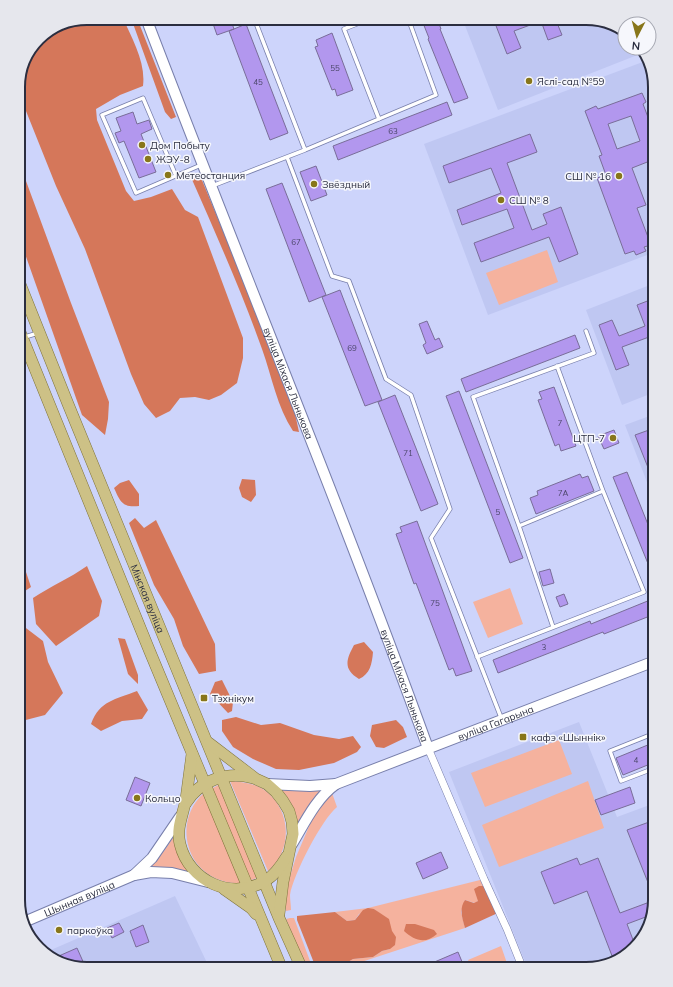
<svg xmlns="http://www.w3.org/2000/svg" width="673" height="987" font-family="Mulish,sans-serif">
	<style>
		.built { fill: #bfc7f2 }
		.green { fill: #f5b29e }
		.forest { fill: #d5775a }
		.building { fill: #b297ee; stroke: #796d98; fill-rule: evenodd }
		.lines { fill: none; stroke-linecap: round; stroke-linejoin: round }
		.lane-casing { stroke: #787fab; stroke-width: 5 }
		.street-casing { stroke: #787fab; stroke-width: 8 }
		.secondary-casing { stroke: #787fab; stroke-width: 12 }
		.primary-casing { stroke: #7f733a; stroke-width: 12 }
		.lane { stroke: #fff; stroke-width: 3.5 }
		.street { stroke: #fff; stroke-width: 7 }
		.secondary { stroke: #fff; stroke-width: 10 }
		.primary { stroke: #cdc186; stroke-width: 11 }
		.poi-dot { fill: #88761a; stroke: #f6f7fc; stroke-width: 1.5 }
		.labels { text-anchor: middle; stroke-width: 3; stroke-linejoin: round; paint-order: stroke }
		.number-label { font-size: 8px; fill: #4d486c }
		.poi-label { font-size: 10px; fill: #2b2e40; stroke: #f6f7fc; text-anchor: start }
		.street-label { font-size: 10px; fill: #2b2e40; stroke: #f6f7fc }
		.rim { fill: none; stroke: #2b2e40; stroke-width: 2 }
	</style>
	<rect width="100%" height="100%" fill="#cdd4fb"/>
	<path class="built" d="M462,18h128l31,9 4,5v16h16l4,4 -147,58z
		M648,60l7,27v165l-167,63 -64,-171z
		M655,283v109l-33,13 -36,-95z
		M655,414v89l-30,-78z
		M579,722l38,95 38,-14v97l-9,35 -26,25 -34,9h-58l-79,-197z
		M175,896l35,73h-127l-34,-12 -5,-4z"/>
	<path class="green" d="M547,250l11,32 -59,23 -13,-32z
		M510,588l13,36 -35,14 -15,-36z
		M559,740l13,34 -87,33 -14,-34z
		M230,781c12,1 23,2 33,8 28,19 31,60 5,82z
		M588,781l16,47 -105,39 -17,-42z
		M220,784l39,93 -10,4 -38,-92z
		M280,788c17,3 28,3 45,0l-27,38c-1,-15 -8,-27 -18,-38z
		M204,793l37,90c-7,0 -14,0 -21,-3 -37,-13 -45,-62 -16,-87z
		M332,793l5,14c-15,12 -44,68 -47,88 0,5 1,10 1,15l-5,1 -2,-15 12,-39 17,-40z
		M176,833l15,41 -45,-6 18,-17z
		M484,879l4,7 -10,11v4l-3,2 -10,-3 -4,12 4,16 -125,41h-4l17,-10 20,-2 9,-6 8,-2c2,-21 2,-26 -16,-40l-15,5 -4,6 -8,1 -12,-9 33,-4z
		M290,918h4l19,51h-6l-21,-50z
		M501,946l8,23h-37l-4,-9z"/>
	<path class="forest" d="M87,18h36c9,21 23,44 20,68l-23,9 -24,14 1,11 29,71 8,10 17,-4 21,-8 13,21 13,7 45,121v20l-6,25 -16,12 -12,5 -14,-3 -15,1 -10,13 -14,7 -12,-14 -13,-30 -46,-125 -29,-63 -38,-95v-8l7,-26 16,-22z
		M131,18h6l39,99 -5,2 -6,-7z
		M199,173l66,159 29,77 5,23 -6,-1c-16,-24 -21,-54 -31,-82 -21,-59 -47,-117 -72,-174z
		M26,181l45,122 38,99 -1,17 -3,16 -23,-20 -64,-181v-43l2,-6z
		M242,479l13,1 1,15 -5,7 -9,-5 -3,-9z
		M129,480l10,14v12c-17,2 -19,-5 -25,-18l6,-5z
		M135,518l9,10 12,-8 59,124 1,27 -17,3 -16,-28 -9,-27 -20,-34 -25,-62z
		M18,559l5,4 8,24 -9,6 -4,-2z
		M87,566l15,35 -3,15 -43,30 -20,-22 -3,-26c18,-12 37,-20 54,-32z
		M18,622l25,19 5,21 15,31 -18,22 -27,7z
		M118,638l7,1 13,36v9l-10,-10z
		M364,642l9,10c-1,12 -3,22 -14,27 -16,-10 -13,-19 -5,-34z
		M222,680l11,22 -1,9 -4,2 -18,-19 5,-12z
		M137,691l11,19 -6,9 -20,2 -21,10 -10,-7c9,-24 24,-24 46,-33z
		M236,717l25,8 19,-2 34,12 25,4 14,-3 8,11 -4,5 -23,11 -35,7 -23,-1 -23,-10 -20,-12 -11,-16v-11z
		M396,720l7,7 4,10 -23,11 -8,-1 -6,-11 2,-11z
		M479,886h9l12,26 -35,16c-3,-11 -6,-19 0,-28l9,3 4,-2 -4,-12z
		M368,908l6,1 15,10 3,12 4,6 -1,8 -5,4 -8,2 -9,6 -20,2 -17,10h-18l-2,-1 -19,-48v-4l38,-4 12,9 8,-1 8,-10z
		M406,924h9l19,6 3,4c-12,11 -23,6 -33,-3z"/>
	<path class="building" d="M211,18h19l4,11 12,-5 42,109 -18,7 -41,-109 5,-2 -17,6z
		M421,18h16l4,11h-1l28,69 -14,5 -26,-64 1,-1z
		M493,18h62l7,17 -14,5 -7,-19 -27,10 7,17 -14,6z
		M332,33l21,57 -16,6 -2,-7 -3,1 -17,-43 3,-1 -2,-6z
		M642,93l4,9 -3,2 12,32v23l-23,9 14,37 -9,3 14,37 -7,2 2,4 -10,4 -2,-4 -9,3 -28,-76 9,-3 -7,-19 3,-1 -17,-44 11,-5 2,3zM631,116l9,25 -23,8 -9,-25z
		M447,102l5,13 -114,45 -5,-14z
		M133,112l4,12 12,-4 3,9 -11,5 15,38 -17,6 -15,-37 -5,2 -4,-10 6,-2 -5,-13z
		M530,134l7,18 -30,11 25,67 15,-6 -4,-10 18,-7 17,47 -19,8 -10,-25 -68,25 -7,-19 40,-15 -7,-19 -45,16 -5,-15 44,-17 -10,-25 -42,15 -6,-17z
		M316,166l11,29 -16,6 -11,-29z
		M282,183l44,112 -17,7 -43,-113z
		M340,290l42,110 -17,6 -43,-109z
		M650,300l5,12v39l-6,-14 -27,10 7,18 -13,5 -17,-45 13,-5 7,16 26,-10 -8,-21z
		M427,321l8,19 4,-2 4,9 -16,7 -4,-9 3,-2 -7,-19z
		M575,335l5,13 -114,44 -5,-13z
		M554,387l22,59 -15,5 -2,-7 -4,2 -17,-46 4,-1 -3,-7z
		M459,391l64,167 -13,5 -64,-167z
		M395,395l43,109 -17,7 -43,-109z
		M614,430l5,13 -15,6 -6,-13z
		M649,430l6,16v39l-20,-50z
		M627,472l28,70v39l-42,-104z
		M580,474l2,4 6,-2 6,15 -58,23 -6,-16 8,-3 -1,-4z
		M417,521l55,150 -16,5 -3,-8 -4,2 -33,-87 -2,1 -18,-50 6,-2 -2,-5z
		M550,569l4,14 -11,3 -4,-14z
		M564,594l4,10 -8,3 -4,-10z
		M655,598v16l-51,20 -1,-2 -105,41 -5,-13 97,-39 1,3z
		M655,742v20l-32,13 -7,-17z
		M135,777l15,6 -9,23 -15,-6z
		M630,787l5,16 -34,12 -6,-15z
		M652,821l3,7v72l-28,-70z
		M441,852l7,16 -25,11 -7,-16z
		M577,858l3,7 18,-7 22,55 35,-13 -4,15 -24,9 8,21 -15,15 -6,1 -27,-70 -33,13 -13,-32z
		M119,923l5,9 -12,6 -5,-10z
		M143,925l6,17 -13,5 -6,-16z
		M77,948l8,18 -5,2 -28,-9z
		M458,952l7,17h-47z"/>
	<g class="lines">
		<g class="lane-casing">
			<path id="lane" d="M372,18l-28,11 35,90
				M305,150l131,-55 -28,-77
				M287,157l45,119 17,5 37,98 25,16 39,114 -19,29 71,182
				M176,176l-33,-78 -41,17 34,78 65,-28
				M212,186l93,-36 -51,-132
				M25,337l13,-4
				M557,366l46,125
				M519,526l-46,-129 121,-44 -8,-22
				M477,657l167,-65 -41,-101 -84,35 34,101
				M655,768l-34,13 -11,-30 45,-18"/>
		</g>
		<g class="street-casing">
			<path id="street" d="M428,748l56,131 23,50 16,40"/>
		</g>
		<g class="secondary-casing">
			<g id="secondary">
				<path id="s1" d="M146,18c93,244 193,485 282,730"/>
				<path d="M267,784l43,2 26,-2"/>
				<path id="s2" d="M292,844c12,-20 24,-46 44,-60l319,-123"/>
				<path d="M134,875l18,-17 28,-41"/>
				<path id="s3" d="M24,922l110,-47 17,-3 21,1 36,9"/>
			</g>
		</g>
		<g class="primary-casing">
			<g id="primary">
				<path id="s4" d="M18,279l50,125 211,514 23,51"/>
				<path d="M18,327l132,325 132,317"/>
				<path d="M209,743l47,36 11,5 9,8 7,9 6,10 3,11 1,12 -10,48 -4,32"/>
				<path d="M192,754c-2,15 -4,30 -6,45 -3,16 -10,29 -6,45 9,37 51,57 85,37 10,-6 16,-15 22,-25"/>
				<path d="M186,803c14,-23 41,-32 67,-25"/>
				<path d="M224,889l27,19 5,6"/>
			</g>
		</g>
		<use href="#lane" class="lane"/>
		<use href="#street" class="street"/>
		<use href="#secondary" class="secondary"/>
		<use href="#primary" class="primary"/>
	</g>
	<g class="poi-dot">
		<circle cx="529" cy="81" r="4"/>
		<circle cx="142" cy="145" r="4"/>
		<circle cx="148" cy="159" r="4"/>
		<circle cx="168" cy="175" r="4"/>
		<circle cx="619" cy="176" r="4"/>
		<circle cx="314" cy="184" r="4"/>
		<circle cx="501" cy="200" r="4"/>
		<circle cx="613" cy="438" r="4"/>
		<rect x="200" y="694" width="8" height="8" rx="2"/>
		<rect x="519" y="733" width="8" height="8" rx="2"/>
		<circle cx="137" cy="798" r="4"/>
		<circle cx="59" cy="930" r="4"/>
	</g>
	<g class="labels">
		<g class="number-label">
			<text x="335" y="71">55</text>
			<text x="258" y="85">45</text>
			<text x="393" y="134">63</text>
			<text x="296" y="245">67</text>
			<text x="352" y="351">69</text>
			<text x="560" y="426">7</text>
			<text x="408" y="456">71</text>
			<text x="563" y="496">7А</text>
			<text x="498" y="515">5</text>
			<text x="435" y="606">75</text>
			<text x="544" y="650">3</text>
			<text x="636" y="763">4</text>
		</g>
		<g class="poi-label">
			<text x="537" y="85">Яслі-сад №59</text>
			<text x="150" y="149">Дом Побыту</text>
			<text x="156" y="163">ЖЭУ-8</text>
			<text x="176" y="179">Метеостанция</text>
			<text x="611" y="180" text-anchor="end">СШ № 16</text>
			<text x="322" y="188">Звёздный</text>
			<text x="509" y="204">СШ № 8</text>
			<text x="605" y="442" text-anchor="end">ЦТП-7</text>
			<text x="212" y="702">Тэхнікум</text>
			<text x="531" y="741">кафэ «Шыннік»</text>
			<text x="145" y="802">Кольцо</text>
			<text x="67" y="934">паркоўка</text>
		</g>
		<g class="street-label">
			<text dy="4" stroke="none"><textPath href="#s1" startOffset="392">вуліца Міхася Лынькова</textPath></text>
			<text dy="4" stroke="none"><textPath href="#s4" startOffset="345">Мінская вуліца</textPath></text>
			<text dy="4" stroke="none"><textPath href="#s1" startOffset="716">вуліца Міхася Лынькова</textPath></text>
			<text dy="4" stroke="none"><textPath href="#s2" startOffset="246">вуліца Гагарына</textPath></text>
			<text dy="4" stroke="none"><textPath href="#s3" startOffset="60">Шынная вуліца</textPath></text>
		</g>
	</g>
	<path d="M0 0H673V987H0ZM87 25H586A62 62 0 0 1 648 87V900A62 62 0 0 1 586 962H87A62 62 0 0 1 25 900V87A62 62 0 0 1 87 25Z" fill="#e6e7ed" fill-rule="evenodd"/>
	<path class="rim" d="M87 25H586A62 62 0 0 1 648 87V900A62 62 0 0 1 586 962H87A62 62 0 0 1 25 900V87A62 62 0 0 1 87 25Z"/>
	<g transform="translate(637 36) rotate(186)"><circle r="19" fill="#f6f7fc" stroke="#a5a7b1"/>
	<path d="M0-3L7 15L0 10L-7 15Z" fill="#88761a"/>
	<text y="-6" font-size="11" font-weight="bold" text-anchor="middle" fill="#2b2e40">N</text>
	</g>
</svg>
